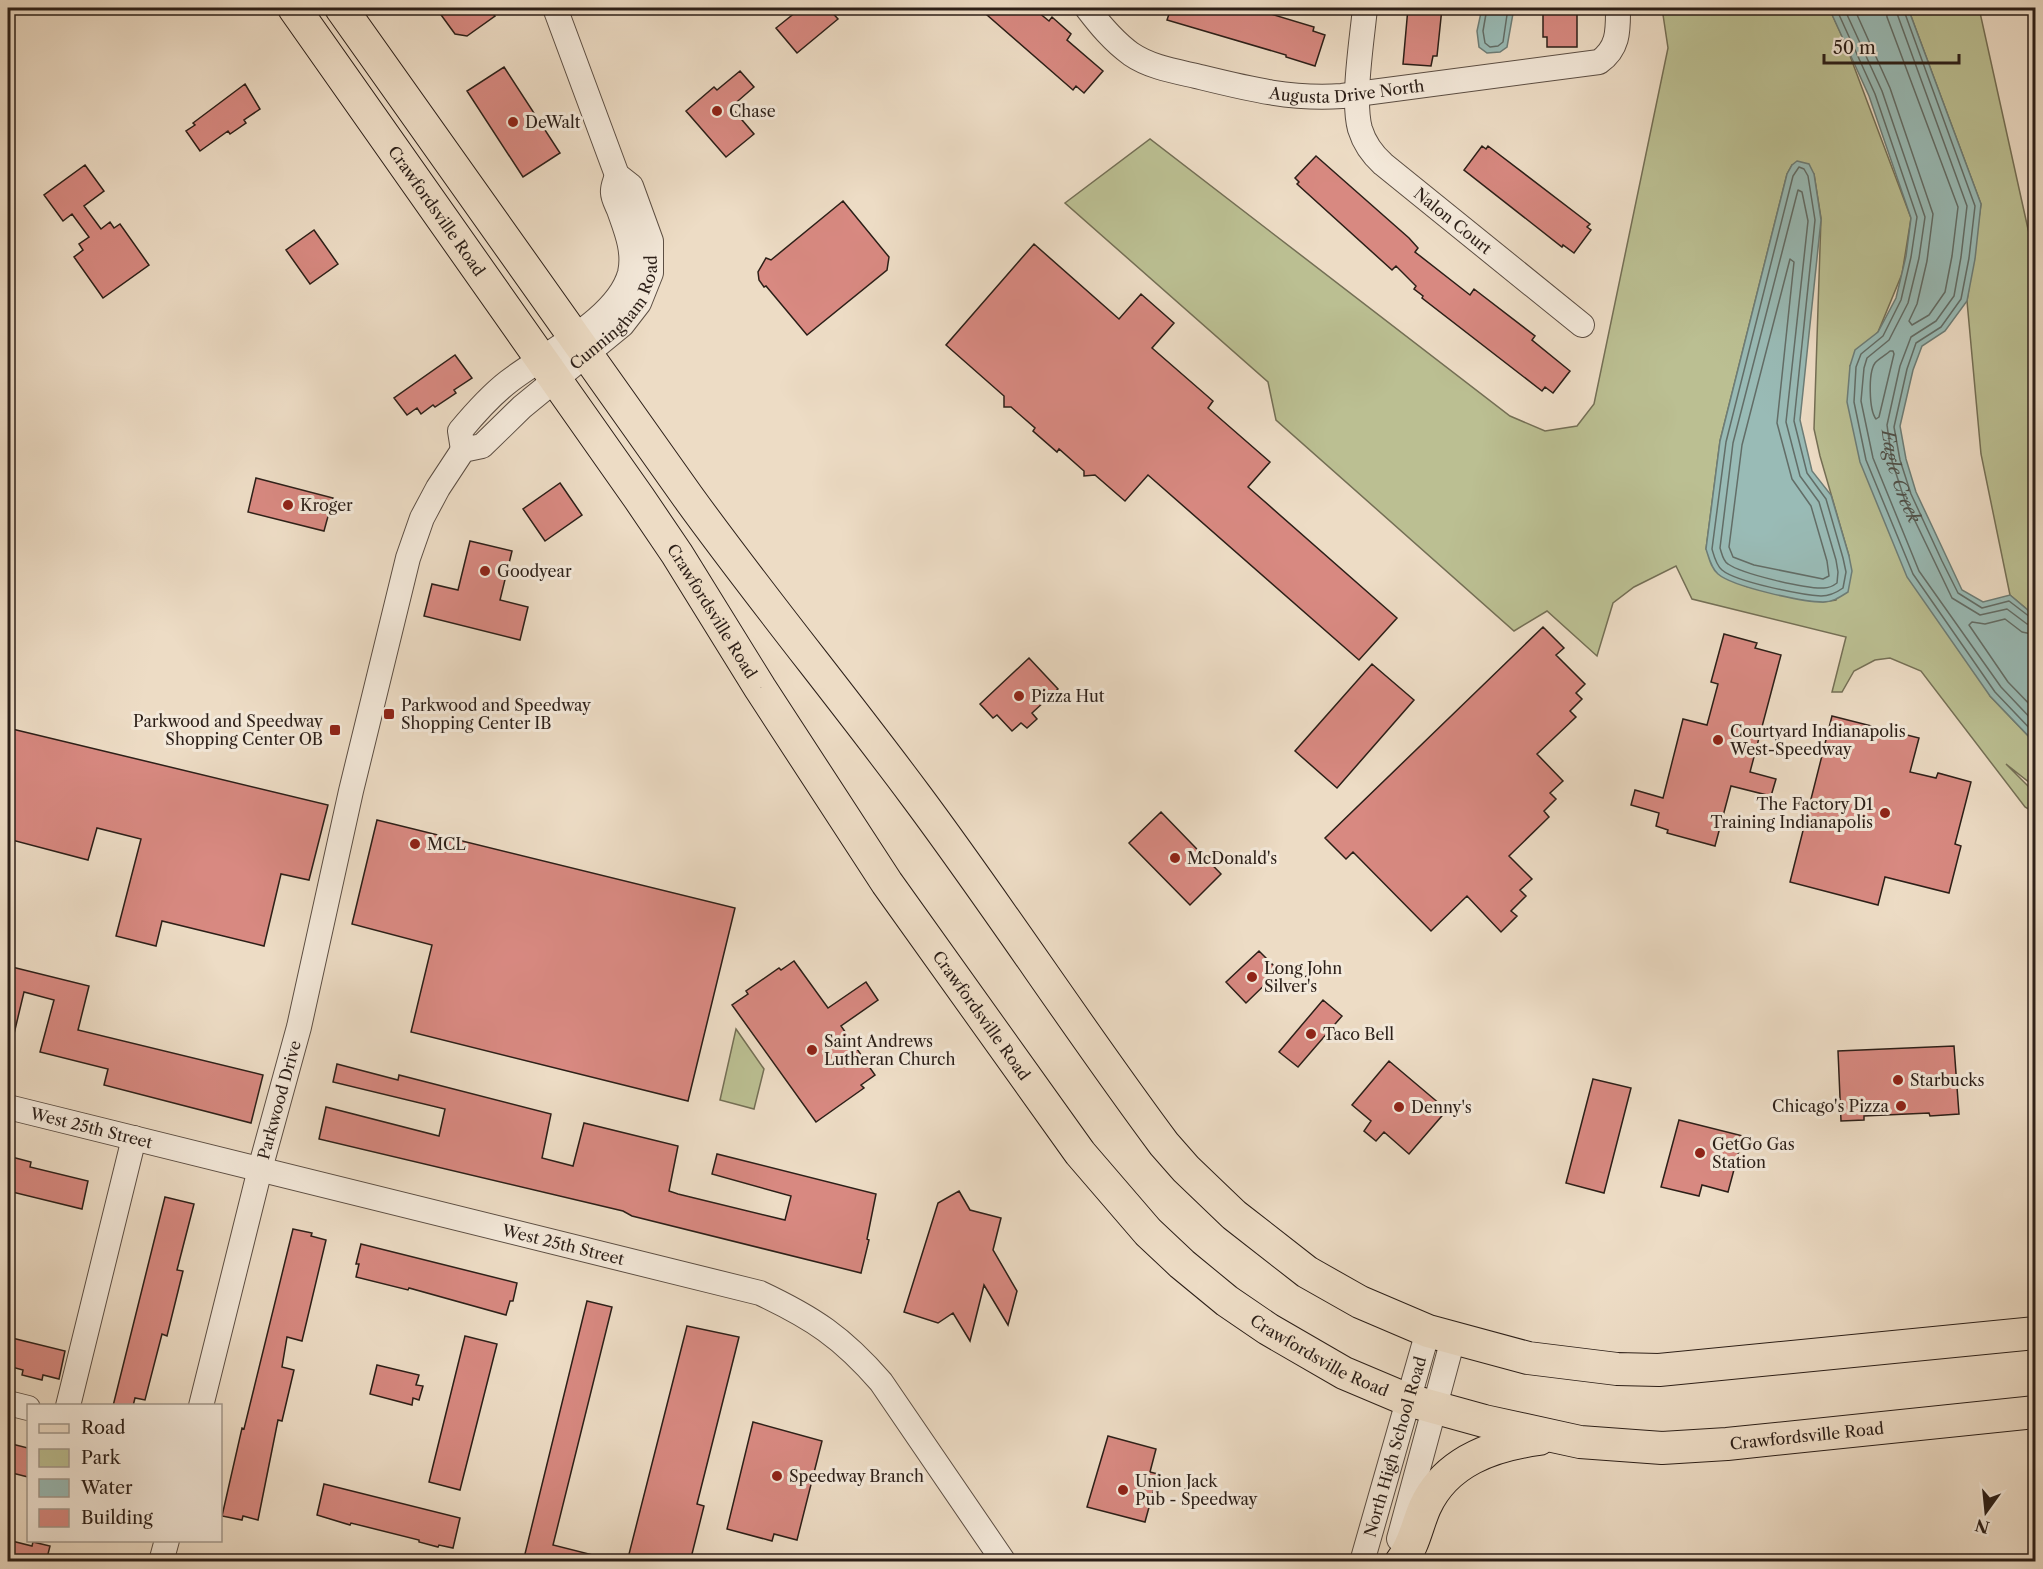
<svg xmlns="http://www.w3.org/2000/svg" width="2043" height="1569" font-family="'Libre Caslon Text',serif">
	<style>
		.green { fill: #bbbf92; stroke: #746f55; stroke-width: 1.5; fill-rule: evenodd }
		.water { fill: #99bbb6; stroke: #6d7d77; stroke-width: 1.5 }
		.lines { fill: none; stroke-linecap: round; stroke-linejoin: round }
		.shore { stroke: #626d67; stroke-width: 1.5 }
		.building { fill: #d88981; stroke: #2c1f18; stroke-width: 1.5 }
		.minor-casing { stroke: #5c4e43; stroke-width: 26 }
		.major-casing { stroke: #2c1f18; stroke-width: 34 }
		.minor { stroke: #f3e8d9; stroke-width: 24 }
		.major { stroke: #eddcc5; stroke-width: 32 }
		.poi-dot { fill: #8f2418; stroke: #f3e8d9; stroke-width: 2 }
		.labels { text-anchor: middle; stroke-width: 6; stroke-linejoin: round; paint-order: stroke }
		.street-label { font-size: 16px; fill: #2c1f18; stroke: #f3e8d9 }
		.poi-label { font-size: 16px; fill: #2c1f18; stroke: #f3e8d9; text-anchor: start }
		.water-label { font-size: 18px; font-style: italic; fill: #4d4e47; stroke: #f3e8d9 }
	</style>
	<rect width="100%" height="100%" fill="#eddcc5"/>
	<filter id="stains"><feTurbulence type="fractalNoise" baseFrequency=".00333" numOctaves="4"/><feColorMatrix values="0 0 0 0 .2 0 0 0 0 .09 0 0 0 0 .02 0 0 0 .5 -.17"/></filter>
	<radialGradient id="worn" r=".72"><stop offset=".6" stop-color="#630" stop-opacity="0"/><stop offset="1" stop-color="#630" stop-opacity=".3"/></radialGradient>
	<path class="green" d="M1662,8h167l15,32 67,178 -9,56 -24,58 -28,34 140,330 45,47v44l-29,-23 29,29v20l-10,-6 -104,-136 -31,-13 -15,2 -21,11 -12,21h-10l14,-55 -154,-38 -16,-33 -42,21 -21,16 -16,53 -50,-45 -33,20 -238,-211 -8,-38 -203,-179 85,-64 360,277 35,15 32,-5 17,-22 74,-356zM1792,165l22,9 7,44 -7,211 6,27 29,100 -13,44 -13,2 -20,-3 -58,-13 -39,-37 14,-108 67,-267z
		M1908,8h71l49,221 7,24v363l-25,-21 -29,-141 -14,-153 14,-97z
		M736,1029l28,40 -10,40 -34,-9z"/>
	<path class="water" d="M1482,8h32l-7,39 -7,5 -13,1 -8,-6 -2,-16z
		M1829,8h79l73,196 -6,55 -8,42 -22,30 -23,15 -9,24 -13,56 6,33 10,33 31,66 15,32 21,12 27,-7 25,21v127l-45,-47 -83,-119 -47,-115 -13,-60 3,-36 5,-16 23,-18 18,-34 10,-42 5,-38 -42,-122z
		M1797,161l12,3 5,10 7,46 -21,200 12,51 19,24 18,61 3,15 -4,21c-8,5 -15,10 -25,10 -20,0 -90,-15 -105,-28 -7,-6 -9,-16 -12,-25l14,-108 67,-267 5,-9z"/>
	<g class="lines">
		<g class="shore">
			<path d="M1487,8l-4,23 2,12 5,4 8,-1 5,-4 5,-34"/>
			<path d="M1836,8l39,86 42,123 -6,40 -10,43 -18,36 -22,18 -5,13 -2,35 12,58 47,114 82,118 41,43"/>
			<path d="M1844,8l38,83 43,126 -6,41 -11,45 -19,37 -22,18 -3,10 -3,33 12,57 46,113 82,116 35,37"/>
			<path d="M1854,8l36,80 43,126 -6,47 -10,43 -8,17 3,4 17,-10 16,-23 7,-36 6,-49 -71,-190 -1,-9"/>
			<path id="s1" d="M1895,8l72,198 -6,51 -7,39 -18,25 -25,16 -11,29 -13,59 5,36 12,37 48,100 28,17 27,-6 20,15 9,2"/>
			<path d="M1903,8l72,198 -6,52 -8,41 -20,28 -25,16 -9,26 -13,58 6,33 11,34 31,67 16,32 24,15 27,-7 21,16 6,1"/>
			<path d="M1799,167l5,2 4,7 7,44 -21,201 13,52 19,26 17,59 3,14 -3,16c-7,5 -13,8 -22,8 -19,-1 -85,-14 -99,-26 -6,-5 -8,-14 -10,-21l14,-107 67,-266z"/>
			<path d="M1798,190l4,2 6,29 -22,201 14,54 19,26 17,58 2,12 -1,11c-4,3 -8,5 -13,5 -18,1 -82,-14 -96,-24 -5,-3 -6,-10 -8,-16l13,-105z"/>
			<path d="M1790,259l4,3 -17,161 15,56 19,27 16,55 2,15 -6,3 -69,-14 -21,-8 -4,-10 13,-102z"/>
			<path d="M1890,351h3l1,3 -15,63 -3,2c-7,-9 -8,-46 -1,-56 3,-4 11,-8 15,-12z"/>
			<path d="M2036,635l-14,-3 -17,-13 -20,5 -13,-2 -3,3 39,57 28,29"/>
		</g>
	</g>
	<path class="building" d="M436,8h53l6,8 -28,20 -12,-2z
		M801,8h27l10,11 -41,34 -21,-25z
		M979,8h54l16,13 3,-4 19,17 -4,6 36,31 -19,22 -8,-7 -3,4z
		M1171,8h80l63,19 -1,4 12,4 -10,31 -29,-9v-2l-119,-35z
		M1408,8h34l-5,48h-4l-2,10 -28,-2z
		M1547,8h30v39h-30v-10h-4v-28z
		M504,67l56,86 -37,24 -56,-86z
		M740,71l14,16 -23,20 23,27 -28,23 -40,-46 28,-24 3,3z
		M245,84l15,25 -16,11 2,3 -16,11 -2,-3 -28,20 -14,-20 9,-6 -2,-2z
		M1482,146l4,3 2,-3 102,78 -3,3 4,3 -17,23 -11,-8 -1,2 -98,-77z
		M1316,156l93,82 9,10 -3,4 55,43 4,-6 61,47 -3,4 38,31 -17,22 -8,-6 -3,4 -120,-93 1,-2 -9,-7 2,-3 -20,-20 -4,4 -95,-86 2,-2 -4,-4z
		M85,165l19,26 -20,15 17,23 9,-7 4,6 6,-4 29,41 -46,33 -29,-41 9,-7 -4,-6 10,-7 -17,-23 -9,7 -19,-26z
		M843,201l46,56 -2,13 -80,65 -41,-49 -2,1 -5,-7 -1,-8 8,-14 5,2z
		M314,230l24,34 -28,20 -24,-34z
		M1034,244l85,75 22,-25 33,29 -22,25 61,53 -5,7 62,54 -22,25 149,131 -38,42 -211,-185 -23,26 -30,-26 -11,1v-5l-25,-22 -2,3 -24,-21 2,-3 -24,-21h-7v-11l-58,-51z
		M455,355l17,23 -18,12 2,3 -21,14 -2,-2 -12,9 -4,-6 -10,7 -13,-17z
		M256,478l77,20 -9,33 -76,-19z
		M560,483l22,32 -37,26 -22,-32z
		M470,541l42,10 -12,49 28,7 -8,33 -96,-24 8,-32 26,6z
		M1543,627l21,21 -8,7 29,29 -9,9 6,6 -12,12 6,6 -39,37 26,27 -13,12 6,6 -12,12 5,6 -40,39 23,23 -12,11 6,6 -15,15 6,5 -16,16 -34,-36 -36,35 -78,-79 -7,7 -21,-21z
		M1724,634l33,9 -2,5 26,7 -31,117 26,7 -5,17 -40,-10 -16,60 -48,-13 1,-3 -12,-4 3,-13 -28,-8 4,-15 28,8 20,-79 24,6 11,-41 -7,-2z
		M1029,658l29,31 -26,24 5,6 -10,9 -6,-5 -9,8 -15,-16 -4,3 -13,-14z
		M1372,664l42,36 -77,88 -42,-37z
		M1832,716l87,22 -9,34 26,6 2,-5 33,9 -16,62 6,2 -12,47 -64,-16 -7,28 -88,-23z
		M8,728l320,77 -19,75 -28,-6 -17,72 -102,-25 -6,25 -40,-10 25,-97 -44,-11 -9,32 -80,-21z
		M1161,812l60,62 -31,31 -61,-62z
		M377,820l358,88 -47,193 -277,-69 21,-87 -80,-21z
		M1259,951l20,20 -33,32 -20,-21z
		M794,961l34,47 38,-26 12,18 -37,26 34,49 -14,10 3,3 -48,34 -84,-117 16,-11 -2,-3 33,-23 2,2z
		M8,966l81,20 -11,44 185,45 -12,48 -147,-38 4,-16 -68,-17 14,-52 -30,-8 -11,46 -5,-1z
		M1323,1000l19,16 -44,51 -19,-15z
		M1954,1046l5,68 -29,2 -1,-3 -65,3v4l-23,1 -3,-70z
		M1389,1061l58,49 -38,44 -25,-22 -8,9 -12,-10 7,-10 -19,-16z
		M337,1064l61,16 1,-5 152,39 -9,44 31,8 11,-43 94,23 -9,45 9,3 107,26 6,-24 -79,-22 5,-20 159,40 -9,45 2,1 -8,33 -229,-57 -9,-5 -304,-72 7,-32 113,29 6,-27 -112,-27z
		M1593,1079l38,9 -27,105 -38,-10z
		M1679,1120l64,16 -15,56 -26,-7 -3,11 -38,-9z
		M8,1156l23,6 -1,5 58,14 -6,28 -74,-18z
		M959,1191l11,19 31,8 -8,32 24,41 -9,34 -24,-40 -14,56 -17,-28 -15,10 -34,-11 34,-109z
		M165,1197l29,7 -17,66 6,1 -16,65 -5,-2 -17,66 -10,-2 -2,8h-20z
		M293,1229l19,4 -1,3 15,4 -24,101 -15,-4 -5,30 12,3 -12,51 -4,-1 -20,100 -15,-4 -1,4 -20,-4 20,-88 2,1z
		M361,1244l156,39 -4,18h-3l-4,14 -97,-27 -1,2 -52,-13 3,-13h-3z
		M587,1301l25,6 -59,238 44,11v6h-74z
		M687,1326l52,11 -42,167 7,2 -14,56h-63z
		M465,1336l32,8 -37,146 -31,-8z
		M8,1337l57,14 -6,28 -16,-4 -1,5 -20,-5 1,-5 -15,-4z
		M377,1365l42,10 -3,10 7,1 -4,14 -6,-2 -1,7 -42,-11z
		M753,1422l69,19 -25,99 -23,-6 -2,7 -45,-12z
		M1108,1436l48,13 -6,23 8,2 -13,48 -58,-15z
		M8,1443l20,5v29l-20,-5z
		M324,1484l136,34 -7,30 -14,-3 -1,2 -19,-5v-2l-68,-17 -1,2 -33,-10z
		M8,1540l24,6 1,-4 17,4 -4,16h-38z"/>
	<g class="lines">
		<g class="minor-casing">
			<g id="minor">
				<path id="s2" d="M1087,8c13,17 26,33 44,46 19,13 43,17 65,22 49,12 95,24 146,20l257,-34c20,-14 19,-32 19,-54"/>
				<path id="s3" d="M1365,8c-3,32 -13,92 -5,121 4,13 13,26 23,35l199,161"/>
				<path d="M463,450l-3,-19c15,-18 30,-35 48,-49 37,-29 110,-63 122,-109 5,-22 -4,-43 -11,-63 -2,-5 -6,-12 -6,-17 -1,-6 3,-13 4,-18"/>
				<path id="s4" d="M8,1107l752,186c53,25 82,44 121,89l123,180"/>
				<path d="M8,1403l20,5"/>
				<path d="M68,1406l66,-268"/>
				<path id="s5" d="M201,1406l59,-237 39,-142 52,-236 57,-233 14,-40 16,-30 25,-38 19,-4 40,-39 100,-82 17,-22 12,-30v-32l-20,-55 -14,-11 -62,-167"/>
				<path d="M1399,1539l54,-200"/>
				<path d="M161,1562l6,-22"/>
				<path id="s6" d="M1362,1562l66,-231"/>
			</g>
		</g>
		<g class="major-casing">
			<g id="major">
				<path id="s7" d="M294,8l345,490 38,56 83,134 127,195 193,270 68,79 34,32 45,37 41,28 76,44 64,27 76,21 96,21 82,6 65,-4 309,-32"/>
				<path d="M341,8l347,489c73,101 153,198 228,299 85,114 163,234 248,348l22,25 48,46 73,57 53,30 68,29 100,27 89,11 42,1 377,-37"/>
				<path d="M1401,1562c13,-16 16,-37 24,-55 21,-46 68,-62 114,-68"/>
			</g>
		</g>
		<use href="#minor" class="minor"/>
		<use href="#major" class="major"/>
	</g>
	<g class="poi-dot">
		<circle cx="717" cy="111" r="6"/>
		<circle cx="513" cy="122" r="6"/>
		<circle cx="288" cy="505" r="6"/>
		<circle cx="485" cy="571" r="6"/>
		<circle cx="1019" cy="696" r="6"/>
		<rect x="383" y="708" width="12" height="12" rx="3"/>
		<rect x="329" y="724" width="12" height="12" rx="3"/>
		<circle cx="1718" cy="740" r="6"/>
		<circle cx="1885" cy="813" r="6"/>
		<circle cx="415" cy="844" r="6"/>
		<circle cx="1175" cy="858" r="6"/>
		<circle cx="1252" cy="977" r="6"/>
		<circle cx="1311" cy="1034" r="6"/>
		<circle cx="812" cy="1050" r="6"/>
		<circle cx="1898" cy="1080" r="6"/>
		<circle cx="1901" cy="1106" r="6"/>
		<circle cx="1399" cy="1107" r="6"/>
		<circle cx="1700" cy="1153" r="6"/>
		<circle cx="777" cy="1476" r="6"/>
		<circle cx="1123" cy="1490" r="6"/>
	</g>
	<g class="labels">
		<g class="street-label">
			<text dy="6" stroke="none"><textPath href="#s2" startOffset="286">Augusta Drive North</textPath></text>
			<text dy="6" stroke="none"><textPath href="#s7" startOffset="248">Crawfordsville Road</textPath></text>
			<text dy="6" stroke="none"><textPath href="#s3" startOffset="254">Nalon Court</textPath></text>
			<text dy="6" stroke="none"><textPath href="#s5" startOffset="1206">Cunningham Road</textPath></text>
			<text dy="6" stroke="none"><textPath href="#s7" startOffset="734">Crawfordsville Road</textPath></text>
			<text dy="6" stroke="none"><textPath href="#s7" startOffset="1220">Crawfordsville Road</textPath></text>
			<text dy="6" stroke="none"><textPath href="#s5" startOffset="316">Parkwood Drive</textPath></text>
			<text dy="6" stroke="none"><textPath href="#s4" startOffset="86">West 25th Street</textPath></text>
			<text dy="6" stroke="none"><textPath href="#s4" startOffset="572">West 25th Street</textPath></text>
			<text dy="6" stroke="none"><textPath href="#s7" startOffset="1706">Crawfordsville Road</textPath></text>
			<text dy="6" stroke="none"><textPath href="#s7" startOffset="2210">Crawfordsville Road</textPath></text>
			<text dy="6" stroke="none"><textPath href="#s6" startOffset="120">North High School Road</textPath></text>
		</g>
		<g class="poi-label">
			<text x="729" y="117">Chase</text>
			<text x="525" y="128">DeWalt</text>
			<text x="300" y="511">Kroger</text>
			<text x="497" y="577">Goodyear</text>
			<text x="1031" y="702">Pizza Hut</text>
			<text x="401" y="711">Parkwood and Speedway<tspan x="401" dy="18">Shopping Center IB</tspan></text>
			<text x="323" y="727" text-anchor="end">Parkwood and Speedway<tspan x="323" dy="18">Shopping Center OB</tspan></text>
			<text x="1730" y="737">Courtyard Indianapolis<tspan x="1730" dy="18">West-Speedway</tspan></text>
			<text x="1873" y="810" text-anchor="end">The Factory D1<tspan x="1873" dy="18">Training Indianapolis</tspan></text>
			<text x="427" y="850">MCL</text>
			<text x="1187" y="864">McDonald's</text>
			<text x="1264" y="974">Long John<tspan x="1264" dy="18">Silver's</tspan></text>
			<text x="1323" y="1040">Taco Bell</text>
			<text x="824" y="1047">Saint Andrews<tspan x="824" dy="18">Lutheran Church</tspan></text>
			<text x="1910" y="1086">Starbucks</text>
			<text x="1889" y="1112" text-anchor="end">Chicago's Pizza</text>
			<text x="1411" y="1113">Denny's</text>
			<text x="1712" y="1150">GetGo Gas<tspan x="1712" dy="18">Station</tspan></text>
			<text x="789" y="1482">Speedway Branch</text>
			<text x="1135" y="1487">Union Jack<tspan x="1135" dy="18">Pub - Speedway</tspan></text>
		</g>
		<g class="water-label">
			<text dy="6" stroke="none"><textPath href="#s1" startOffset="507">Eagle Creek</textPath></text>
		</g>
	</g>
	<rect width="2043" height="1569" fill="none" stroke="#eddcc5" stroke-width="30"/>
	<rect x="9" y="9" width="2025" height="1551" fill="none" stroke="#2c1f18" stroke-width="3"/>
	<rect x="15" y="15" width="2013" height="1539" fill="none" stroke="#2c1f18" stroke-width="1.5"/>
	<rect x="27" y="1404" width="195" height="138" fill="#f3e8d9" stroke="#a3988c" stroke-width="1.5"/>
	<rect x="39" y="1424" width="30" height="9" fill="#eddcc5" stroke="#a3988c" stroke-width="1.5"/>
	<text x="81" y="1434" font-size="18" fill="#2c1f18">Road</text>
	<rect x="39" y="1449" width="30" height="18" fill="#bbbf92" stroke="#a3988c" stroke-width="1.5"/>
	<text x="81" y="1464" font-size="18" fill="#2c1f18">Park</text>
	<rect x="39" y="1479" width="30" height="18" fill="#99bbb6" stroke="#a3988c" stroke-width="1.5"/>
	<text x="81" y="1494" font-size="18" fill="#2c1f18">Water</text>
	<rect x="39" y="1509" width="30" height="18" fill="#d88981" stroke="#a3988c" stroke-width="1.5"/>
	<text x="81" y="1524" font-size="18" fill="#2c1f18">Building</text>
	<g transform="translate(1986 1512) rotate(195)" stroke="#f3e8d9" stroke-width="4.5" paint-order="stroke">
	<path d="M0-4.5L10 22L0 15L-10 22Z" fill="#2c1f18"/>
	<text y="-9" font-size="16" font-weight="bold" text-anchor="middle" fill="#2c1f18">N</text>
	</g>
	<path d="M1824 54v9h135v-9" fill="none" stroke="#2c1f18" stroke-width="3"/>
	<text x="1833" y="54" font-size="18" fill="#2c1f18" stroke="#f3e8d9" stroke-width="4.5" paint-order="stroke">50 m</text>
	<rect width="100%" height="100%" filter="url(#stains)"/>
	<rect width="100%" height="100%" fill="url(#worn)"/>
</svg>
